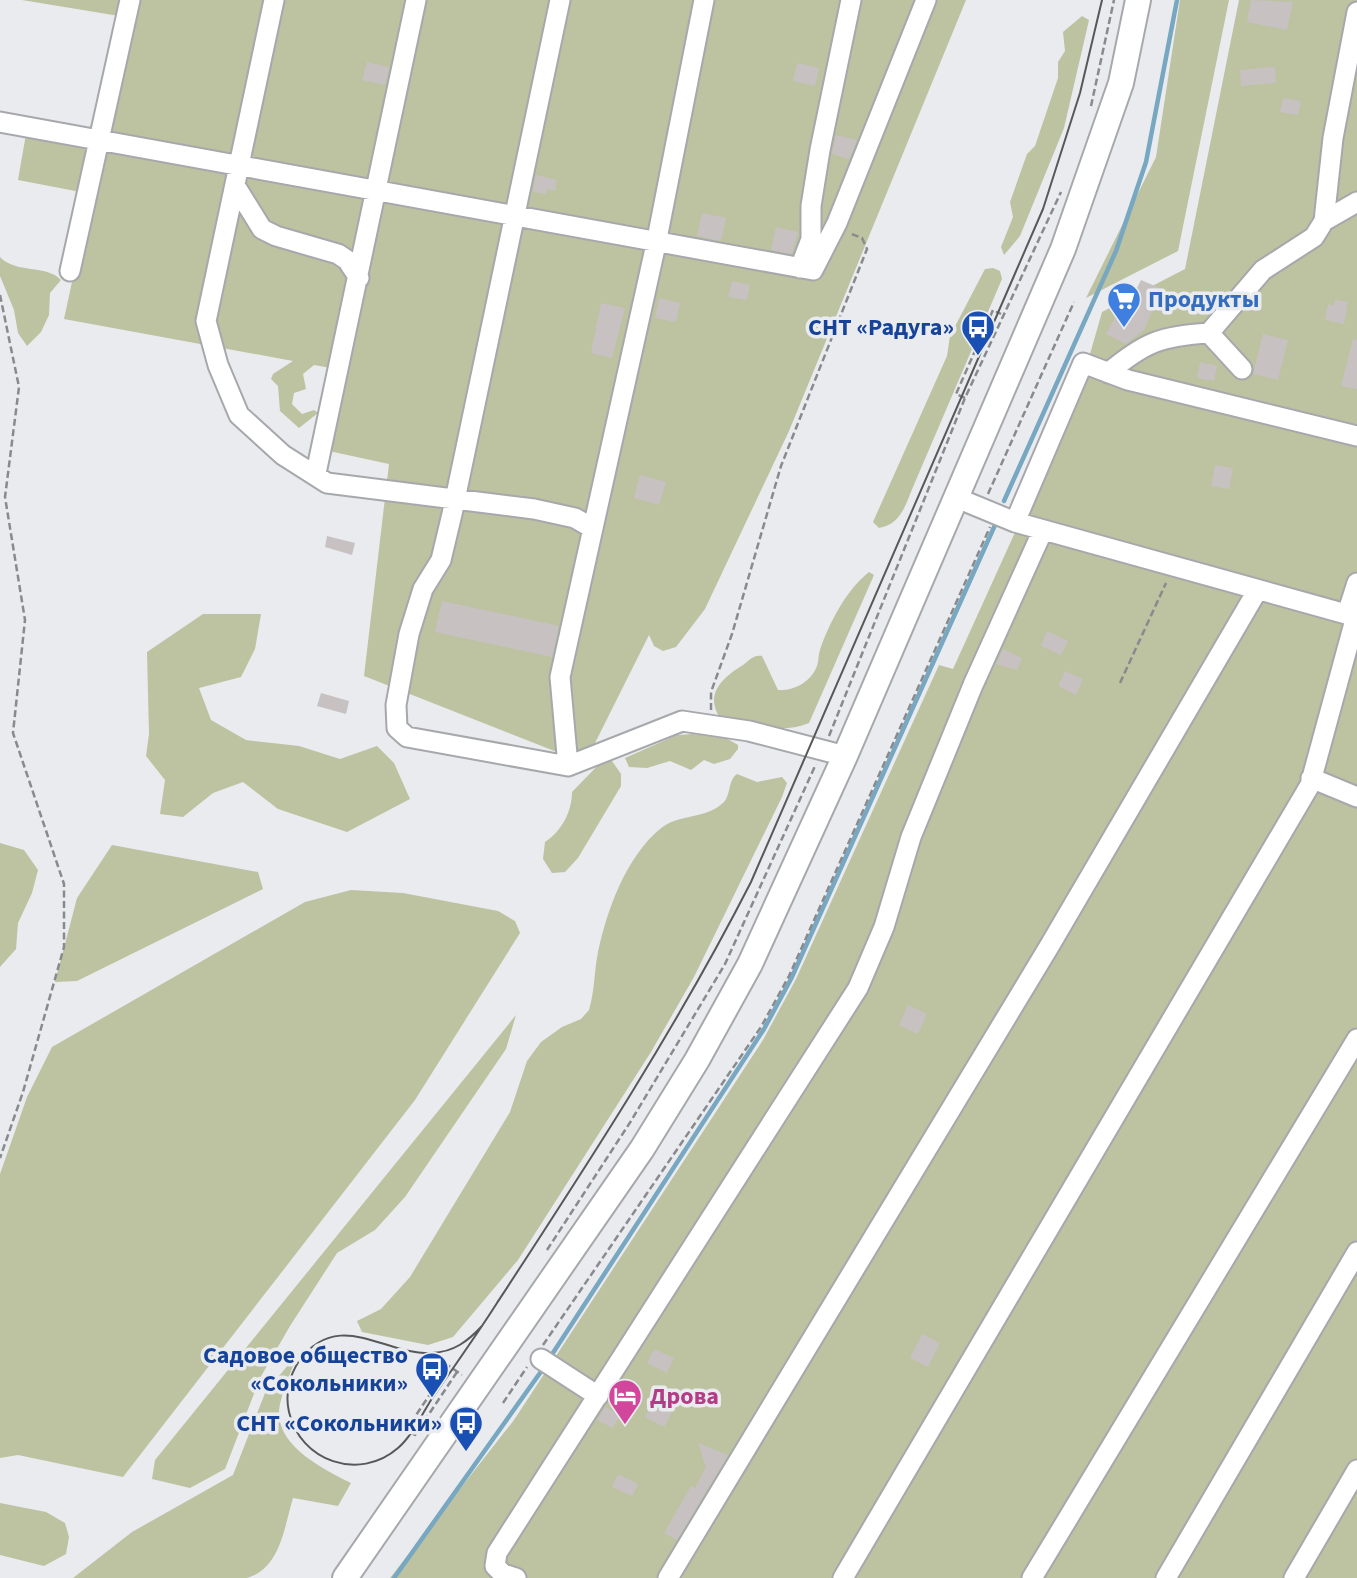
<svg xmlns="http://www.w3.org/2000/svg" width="1357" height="1578" font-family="'Source Sans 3',sans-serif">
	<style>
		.green { fill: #bdc2a1 }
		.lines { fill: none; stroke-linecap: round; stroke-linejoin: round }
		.stream { stroke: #77a7c1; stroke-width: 4.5 }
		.building { fill: #c7c2c1 }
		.minor-casing { stroke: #a6a8ac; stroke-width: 23 }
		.major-casing { stroke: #a6a8ac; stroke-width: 28 }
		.path { stroke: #898a8d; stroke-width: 2.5; stroke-dasharray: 7 3.5; stroke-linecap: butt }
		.minor { stroke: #fff; stroke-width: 19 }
		.major { stroke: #fff; stroke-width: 24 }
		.tram { stroke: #58585a; stroke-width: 2 }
		.labels { text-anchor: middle; stroke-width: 7; stroke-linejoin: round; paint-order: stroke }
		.shop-label { font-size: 24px; font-weight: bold; fill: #366cbe; stroke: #e9ebef; text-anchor: start }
		.transit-label { font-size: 24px; font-weight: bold; fill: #164399; stroke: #e9ebef; text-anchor: end }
		.hotel-label { font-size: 24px; font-weight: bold; fill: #b23c85; stroke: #e9ebef; text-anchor: start }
	</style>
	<rect width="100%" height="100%" fill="#e9ebef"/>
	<path class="green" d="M22,0h944l-177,431 -84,178 -29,38 -13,4 -9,-5 -5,-11 -64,128 -221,-87 25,-212 -74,-16 16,-80 -17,-3 -11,9 3,15 -12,4 -2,11 10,10 12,-4 4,3 -19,15 -19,-17 -2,-25 -7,-7 2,-5 20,-13 -229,-42 27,-125 -73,-14 8,-46 68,11 25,-129z
		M1180,0h49l-51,251 -92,47 70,-141z
		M1239,0h118v1578h-967l124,-158 249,-380 33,-61 143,-314 14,4 127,-280 22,-77 83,-43z
		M1082,16l7,4 -25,108 -44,108 -16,19 -3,-8 12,-30 -3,-15 17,-48 8,-8 23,-68v-16l7,-11 -2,-19z
		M0,257c16,17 46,7 61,23l-11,13 -1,22 -8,17 -14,14 -9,-13 -4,-23 -14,-34z
		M993,268l7,3 2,8 -89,208c-8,19 -12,37 -34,41l-6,-6 74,-166 3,-20 35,-67z
		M869,572l5,3 -65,148c-29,12 -59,1 -89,-5 -16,-24 3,-41 23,-53 7,-5 10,-10 19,-9l16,34c16,1 33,-8 39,-24 2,-5 1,-11 3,-16 9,-27 27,-61 49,-78z
		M203,614h58l-6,35 -14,28 -42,11 12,32 35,20 53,6 41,13 37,-13 17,17 16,36 -63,33 -69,-23 -35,-27 -30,11 -30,24 -23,-3 5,-34 -19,-24 3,-22 -2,-82z
		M693,734l33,4 12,7v4l-8,10 -16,5 -10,-4 -13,10 -21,-9 -23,7 -18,-1 -4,-9 52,-23z
		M604,759l8,2 9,13v12l-43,72 -13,14 -13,1 -9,-14 2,-17c17,-11 27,-31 27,-50z
		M737,774l20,8 25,-5 5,6 -5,14 -88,180 -43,75 -133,208 -65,77 -25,8 -66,-13 -5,-11 24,-12 29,-32 100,-165 17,-51 14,-19 21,-15 19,-8 8,-9c6,-20 5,-38 9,-58 9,-42 28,-95 62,-123 19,-16 46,-9 64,-27 7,-8 4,-22 13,-28z
		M0,843l24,7 14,20 -6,23 -14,30 -2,26 -16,18z
		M112,845l146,27 5,17 -186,92 -22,1 22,-84z
		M351,890l52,3 95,18 17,10 5,12 -105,167 -292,377 -105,-22 -18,3v-284l27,-77 25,-50 253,-145z
		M516,1015l-10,34 -101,148 -30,33 -38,23 -47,73 -30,52 -35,91 -35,19 -38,-9 3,-19z
		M298,1353c-6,16 -14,34 -18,51 -9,40 43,65 71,79l-13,23 -45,-8c-9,29 -12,70 -46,80h-174l59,-46 101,-57 32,-82z
		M0,1503l46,9 19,11 4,14 -3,17 -22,12 -44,-11z"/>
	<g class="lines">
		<path class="stream" d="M1004,501l112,-250 30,-89 31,-162
			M549,1359l215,-330 27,-50 204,-454
			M394,1578l151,-212"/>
	</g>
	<path class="building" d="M1251,0l42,2 -6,28 -40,-8z
		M367,62l22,5 -4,18 -23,-5z
		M797,63l22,5 -4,18 -22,-5z
		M1275,67l1,16 -35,3 -1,-16z
		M1283,98l18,3 -3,14 -18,-3z
		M836,135l21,5 -8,19 -17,-5z
		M536,175l21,5 -2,11 -8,-2 -1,5 -13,-2z
		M702,213l24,5 -5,23 -24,-5z
		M776,227l22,5 -6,22 -21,-4z
		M1141,280l21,9 -18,41 -18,14 -20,-10 11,-20 14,7 10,-21 -8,-4z
		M732,281l18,4 -3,15 -19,-3z
		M659,298l21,5 -4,19 -21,-4z
		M1335,300l13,2 -4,22 -19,-4 3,-16 6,2z
		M601,303l24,5 -13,50 -21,-5z
		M1263,334l25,6 -10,40 -25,-6z
		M1353,339l4,1v49l-16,-3z
		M1200,362l17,4 -3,15 -17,-3z
		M1215,465l18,3 -4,21 -18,-3z
		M640,475l26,7 -7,23 -25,-7z
		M327,536l28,7 -3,12 -27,-8z
		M442,601l117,25 -7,31 -117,-25z
		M1047,631l21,10 -7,14 -20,-9z
		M1003,649l19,9 -5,12 -21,-6z
		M1065,671l18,8 -7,16 -18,-9z
		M321,693l28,8 -3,13 -29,-8z
		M908,1005l19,9 -9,20 -19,-9z
		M922,1334l18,9 -12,24 -18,-9z
		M654,1349l20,9 -7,15 -20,-10z
		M653,1403l19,9 -8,15 -19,-10z
		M605,1407l15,8 -7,13 -16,-8z
		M698,1443l30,12 -51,85 -13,-7 27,-47 4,2 11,-21z
		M618,1474l20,10 -6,12 -20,-9z"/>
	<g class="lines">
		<g class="minor-casing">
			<path id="minor" d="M274,0l-68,321 12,44 21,50 44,40 44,28 207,26 41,9 17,10
				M560,0l-108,514 -11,46 -18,29 -14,45 -13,71 1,23 10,9 161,29
				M704,0l-48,244 -96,433 8,89 114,-45 67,10 96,25
				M0,122l813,148 24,-47 89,-223
				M236,187l26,42 14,7 62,18 9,6 12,18
				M1324,221l33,-19
				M800,268l11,-29v-33l9,-56 31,-150
				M70,271l60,-271
				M1209,333l33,36
				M1108,373c37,-31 53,-37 101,-40l54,-63 51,-33 10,-16 9,-83 24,-126
				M316,473l100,-473
				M957,498l58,24 342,95
				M1015,522l68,-159 45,17 229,56
				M1347,614l10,-31
				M1311,778l46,19
				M541,1359l57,37
				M516,1578l-13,-4 -8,-8 2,-13 361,-565 26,-61 27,-90 62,-152 70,-155
				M668,1578l382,-633 207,-354
				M843,1578l467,-793 46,-169
				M1032,1578l325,-539
				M1166,1578l191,-326
				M1294,1578l63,-108"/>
		</g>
		<g class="major-casing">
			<path id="major" d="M345,1578l297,-429 55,-89 53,-96 95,-208 218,-507 58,-166 17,-83"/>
		</g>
		<path class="path" d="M1091,106l23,-106
			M0,295l19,92 -14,110 20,123 -12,113 51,151v63l-41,145 -23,66
			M965,398l-9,-4 37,-84 8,4
			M988,494l86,-192
			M1120,683l46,-100
			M711,710v-18l21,-58 49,-168 86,-217 -5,-11 -13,-5
			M829,736l136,-338 96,-206
			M547,1250l84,-129 94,-157 91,-200
			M543,1345l218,-318 28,-51 201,-449
			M457,1372l-42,63 -9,-5 43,-64 13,9
			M503,1403l24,-36"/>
		<use href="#minor" class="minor"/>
		<use href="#major" class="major"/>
		<path class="tram" d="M482,1326c-14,15 -28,26 -50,27 -47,3 -93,-46 -133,8 -10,15 -14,34 -10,51 11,49 70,70 109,36 14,-12 23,-32 33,-48 22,-32 45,-64 66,-97 90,-138 179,-274 254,-421l292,-673 37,-116 22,-93"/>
	</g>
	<defs>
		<g id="supermarket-pin" transform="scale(1.75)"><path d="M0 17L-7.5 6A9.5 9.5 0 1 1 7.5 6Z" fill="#3f7fe0" stroke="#e9ebef"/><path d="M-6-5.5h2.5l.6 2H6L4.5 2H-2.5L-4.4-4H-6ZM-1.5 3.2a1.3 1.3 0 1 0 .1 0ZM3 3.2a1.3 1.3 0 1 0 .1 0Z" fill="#fff"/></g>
		<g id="bus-pin" transform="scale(1.75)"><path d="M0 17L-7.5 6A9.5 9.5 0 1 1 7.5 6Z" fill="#1a4fb4" stroke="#e9ebef"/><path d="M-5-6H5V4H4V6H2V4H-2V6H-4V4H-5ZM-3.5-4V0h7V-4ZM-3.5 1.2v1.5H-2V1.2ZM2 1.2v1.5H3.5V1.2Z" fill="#fff"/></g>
		<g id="hotel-pin" transform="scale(1.75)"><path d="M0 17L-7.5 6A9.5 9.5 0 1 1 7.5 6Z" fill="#d1479c" stroke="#e9ebef"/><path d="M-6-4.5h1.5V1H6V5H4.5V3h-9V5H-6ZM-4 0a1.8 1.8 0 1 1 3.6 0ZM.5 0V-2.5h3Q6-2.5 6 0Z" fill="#fff"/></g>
	</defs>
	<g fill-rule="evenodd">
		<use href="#supermarket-pin" x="1124" y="299"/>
		<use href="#bus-pin" x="978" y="327"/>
		<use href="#bus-pin" x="432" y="1369"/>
		<use href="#hotel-pin" x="625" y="1396"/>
		<use href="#bus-pin" x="466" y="1423"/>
	</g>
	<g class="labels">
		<g class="shop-label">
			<text x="1148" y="307">Продукты</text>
		</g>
		<g class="transit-label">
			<text x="954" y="335">СНТ «Радуга»</text>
			<text x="408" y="1363">Садовое общество<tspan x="408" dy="28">«Сокольники»</tspan></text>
			<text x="442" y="1431">СНТ «Сокольники»</text>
		</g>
		<g class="hotel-label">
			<text x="650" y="1404">Дрова</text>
		</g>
	</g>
</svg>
